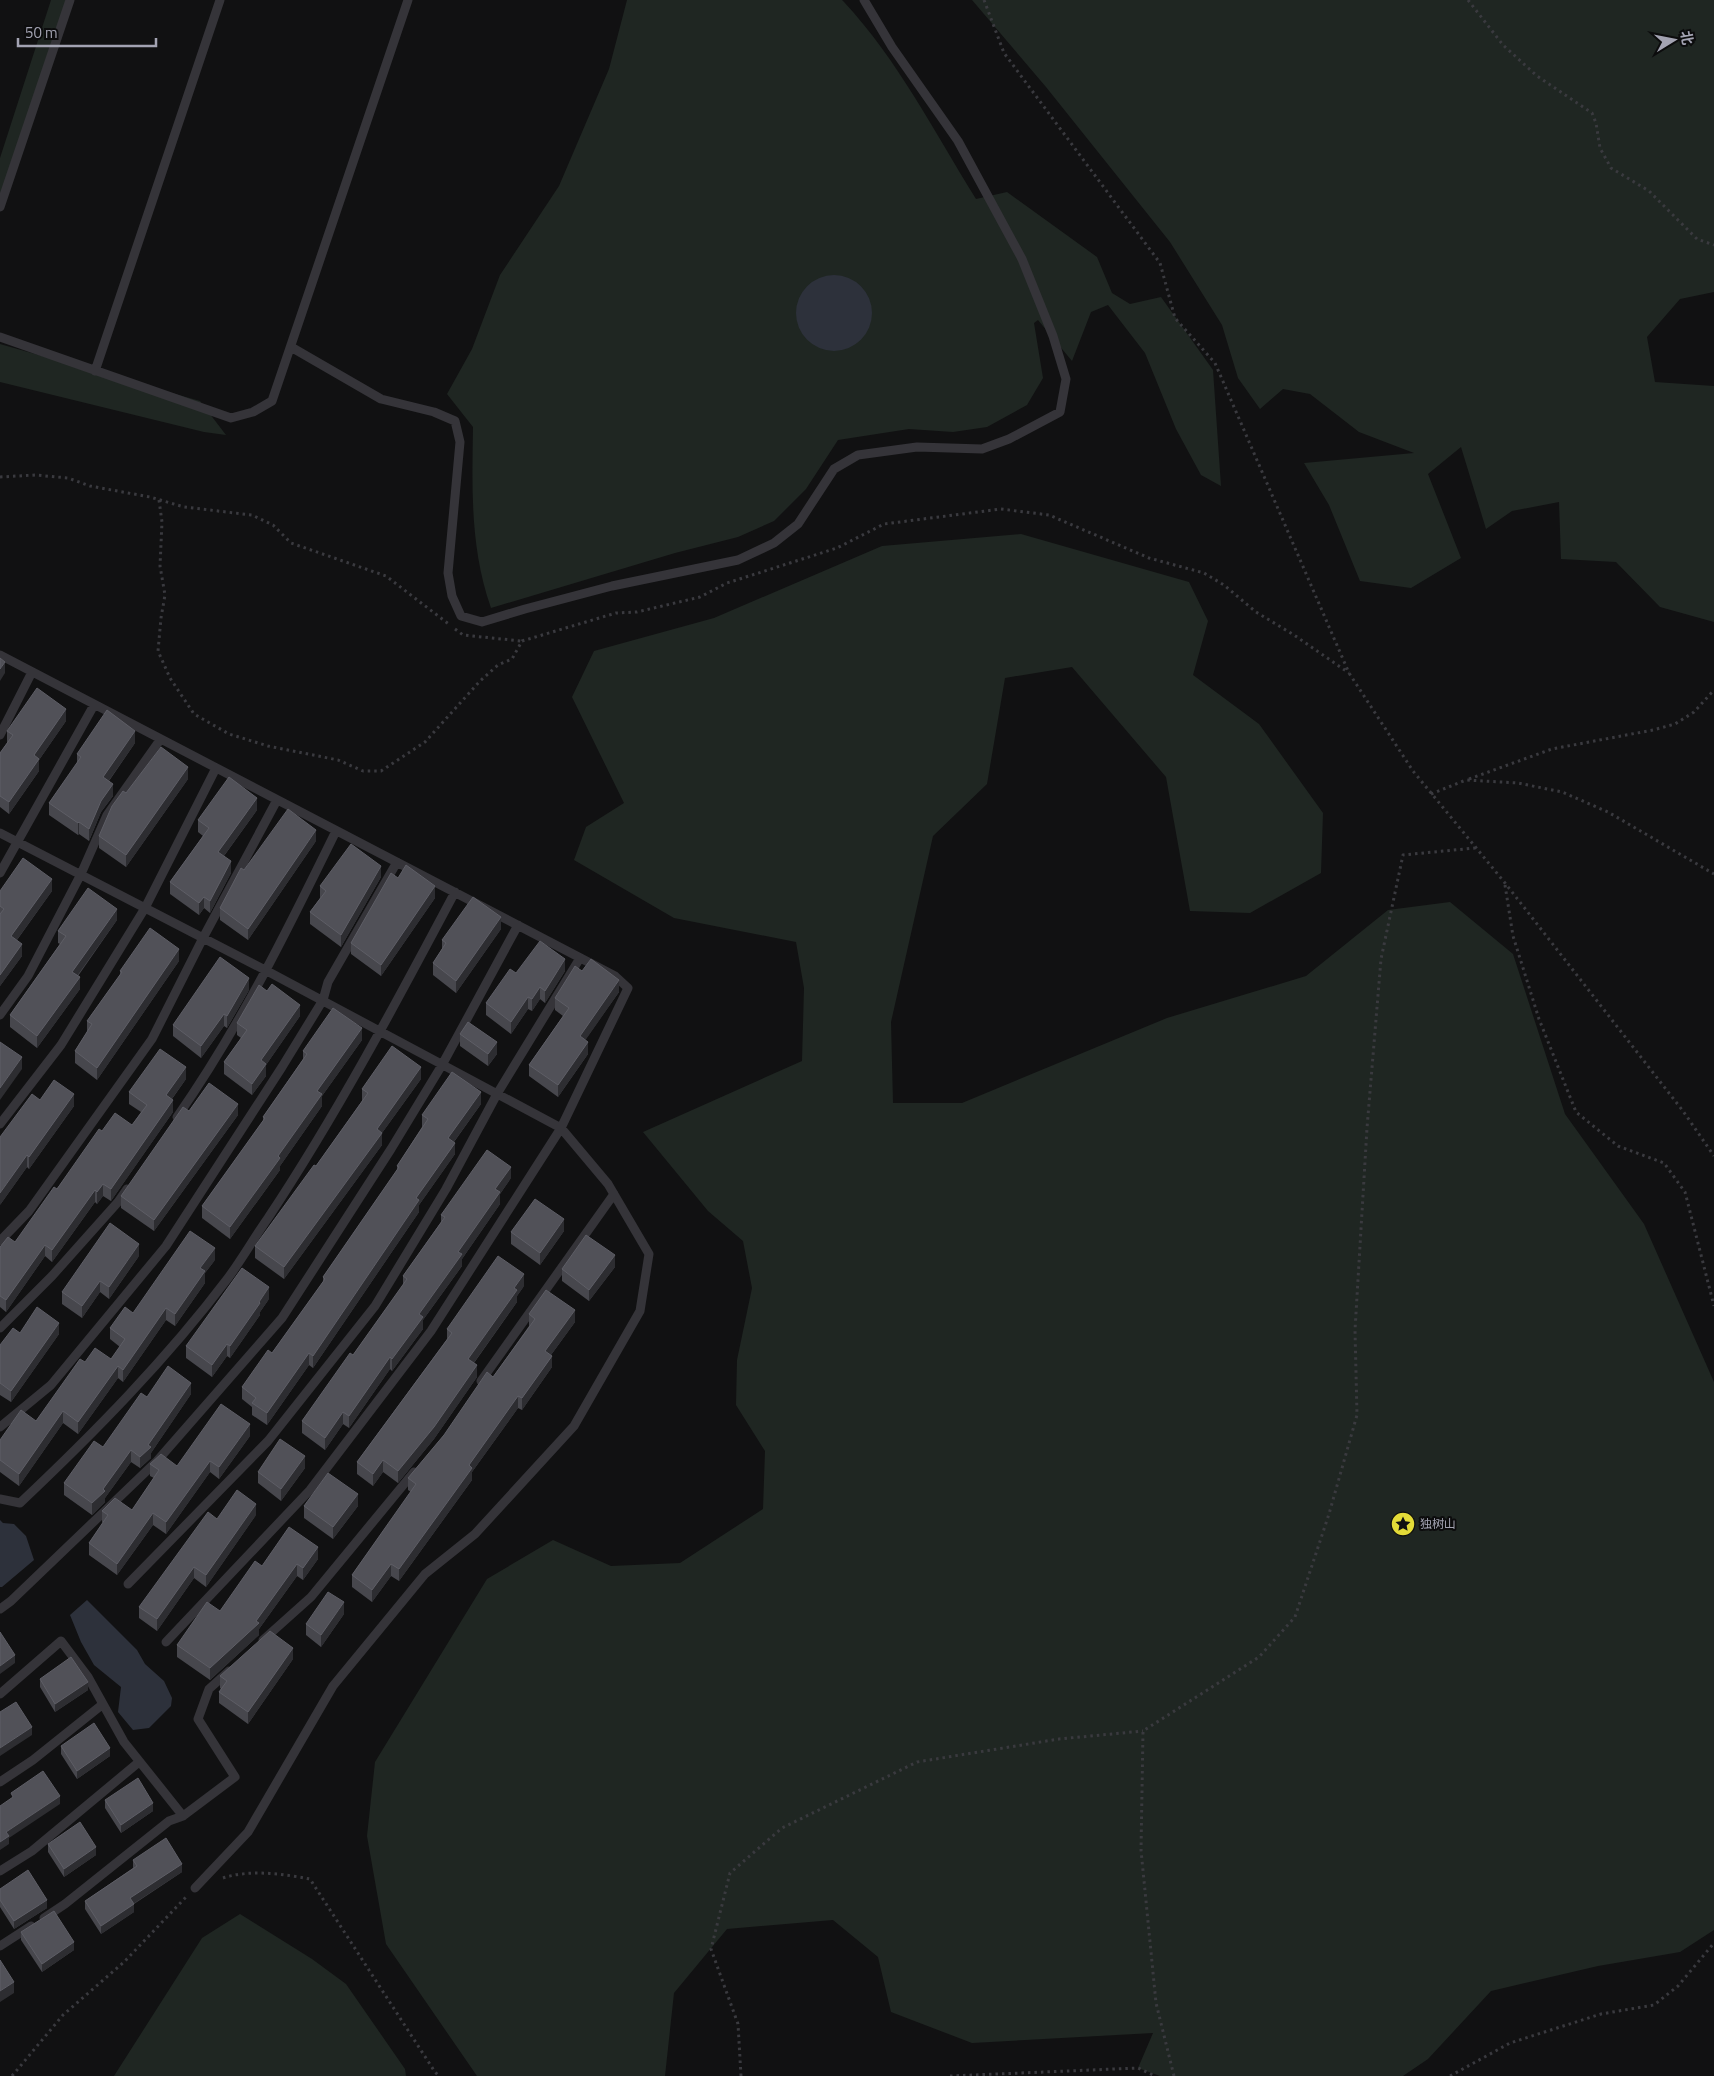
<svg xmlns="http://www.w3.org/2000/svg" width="1714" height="2076" font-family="'Titillium Web','Noto Sans SC',sans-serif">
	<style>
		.green { fill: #1f2622 }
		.water { fill: #2d313b }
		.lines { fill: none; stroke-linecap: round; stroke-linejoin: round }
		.path { stroke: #3a3a3f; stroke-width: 3; stroke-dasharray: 2.5 4; stroke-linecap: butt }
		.lane { stroke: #353439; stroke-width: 9 }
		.wall { fill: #47474d }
		.shaded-wall { fill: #2d2d31 }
		.building { fill: #515158; stroke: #5e5e66 }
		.labels { text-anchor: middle; stroke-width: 4; stroke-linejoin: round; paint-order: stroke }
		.poi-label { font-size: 12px; fill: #a3a3b2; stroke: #0c0c0d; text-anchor: start }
	</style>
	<rect width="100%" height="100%" fill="#111112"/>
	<path class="green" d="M51,0h15l-66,201v-43z
		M627,0h215l2,2c54,58 91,131 132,197l31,-7 90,65 15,36 18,11 31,-7 52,73 8,116 -20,-11 -25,-46 -31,-76 -37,-48 -17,7 -19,49 -34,-41 -4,3 9,55 -16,27 -40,22 -34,5 -44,-3 -71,11 -32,49 -32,32 -36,16 -63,16 -184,55c-21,-60 -19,-119 -18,-181l-26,-33 25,-45 28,-74 59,-89 50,-117z
		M972,0h742v292l-34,7 -33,38 8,45 59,4v236l-54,-15 -44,-45 -55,-3 -2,-57 -47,9 -26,18 -25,-82 -33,27 33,84 -50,30 -51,-7 -31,-76 -25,-42 110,-10 -55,-21 -49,-38 -27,-5 -23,20 -22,-31 -16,-53 -52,-83 -124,-155z
		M0,344l200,57 26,34 -22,-3 -204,-50z
		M1021,534l168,48 19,39 -15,54 66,49 64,89 -2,60 -71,40 -60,-2 -24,-134 -94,-110 -67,11 -18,106 -54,52 -42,186 2,81h69l205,-85 139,-42 82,-66 62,-8 63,52 52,160 79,110 70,158v548l-34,22 -82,14 -107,25 -63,68 -25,17h-243l-22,-8 15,-35 -181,10 -81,-31 -13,-55 -45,-37 -106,9 -53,64 -9,83h-188l-91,-132 -19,-108 8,-74 112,-183 66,-39 58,26 69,-3 83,-54 2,-58 -29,-46 1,-45 15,-72 -9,-47 -35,-30 -65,-79 159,-71 2,-73 -8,-46 -122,-24 -100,-58 12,-33 38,-24 -52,-106 22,-46 120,-33 168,-72z
		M240,1914l72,45 34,25 59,85 1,7h-292l88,-138z"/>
	<path class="water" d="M796 313a38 38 0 1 1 76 0a38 38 0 1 1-76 0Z
		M0,1520l3,3 11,1 12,12 8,24 -32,27h-2z
		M87,1600l50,50 8,14 19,17 8,17 -1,8 -22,22 -16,2 -15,-18 3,-25 -27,-22 -13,-23 -11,-27z"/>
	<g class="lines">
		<path class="path" d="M984,0l20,53 156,210 15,55 40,45 134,310 64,98 92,112 178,228 31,45
			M1468,0l35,45 34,31 55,37 4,10 4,25 11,20 38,23 48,48 17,6
			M0,477l35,-2 33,3 22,8 60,11 34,10 68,8 21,10 18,18 95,33 64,49
			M159,500l3,22 -2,44 5,29 -4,23 -3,33 12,27 24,36 35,20 39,12 70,14 25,11h18l44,-29 55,-61 18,-16 14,-6 10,-18 94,-28 21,-1 63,-15 27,-14 110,-35 47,-24 117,-15 48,6 100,43 55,15 20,12 32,27 38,23 55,38
			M455,629l8,6 58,6
			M1469,779l83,-30 101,-19 22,-6 19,-12 20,-22
			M1431,794l35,-14 52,3 44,9 46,20 106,62
			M1505,885l8,51 26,83 37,93 42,34 46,17 21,29 29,114
			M223,1878c27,-9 60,-4 87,1l125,193 4,4
			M12,2076l51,-61 61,-53 63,-66
			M741,2076l-3,-52 -27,-75 19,-76 52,-45 135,-66 142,-23 84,-8
			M950,2076l188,-8 17,8
			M1174,2076l-18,-73 -15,-153 2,-119 116,-74 36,-40 34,-103 28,-99 -2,-85 12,-202 14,-169 22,-104 72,-7
			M1450,2076l60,-33 91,-29 53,-9 24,-19 36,-43"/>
		<path class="lane" d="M0,207l70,-207
			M0,337l231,81 22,-6 19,-11 136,-401
			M291,347l90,52 53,13 21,9 5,21 -12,131 4,23 9,20 21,6 43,-13 87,-23 126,-26 36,-17 24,-19 36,-55 24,-14 59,-8 65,2 27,-10 51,-27 6,-33 -13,-43 -31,-77 -64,-118 -66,-94 -28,-47
			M95,371l125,-371
			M0,655l615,321 13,12 -67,140 -130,203 -121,159 -144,152
			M0,735l32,-63
			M0,833l267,138 294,157 47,56 41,70 -9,57 -66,115 -99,108 -50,40 -92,112 -85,146 -53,56
			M0,873l94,-168
			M0,1015l28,-39 53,-102 26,-59 53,-75
			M177,1117c63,-90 111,-188 159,-286
			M0,1124l61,-79 84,-137 71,-140
			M0,1241l29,-30 123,-172 51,-101 74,-138
			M0,1328l52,-52 66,-74 9,-13
			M481,1381l133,-187
			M0,1427l51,-42 115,-139 116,-179 41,-67 5,-18 69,-120
			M0,1499l20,4c74,-70 146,-143 208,-225 14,-19 26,-40 40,-60 69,-104 128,-215 187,-326
			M128,1584l140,-143 107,-135 71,-117 51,-95 83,-136
			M0,1609l11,-8 146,-140 125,-143 109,-169 51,-84 76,-140
			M263,1640l48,-43 103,-125
			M0,1694l61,-53 27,36 36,65 59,74 52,-39 -37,-58 11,-30 20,-18
			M0,1782l33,-22 70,-56
			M0,1871l32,-20 107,-89
			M44,1918l21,-14 104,-83 14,-5
			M0,1946l31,-20"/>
	</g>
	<path class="wall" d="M66,721l-27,39v11l-30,43 -9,-7v-54l7,-10v-12z
		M135,743l-26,38 4,15 -12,16 -12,29 -10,-7 -1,1 -29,-20v-12l28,-39v-10z
		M188,779l-62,88 -27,-19v-12l27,-43z
		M257,810l-33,46 7,17 -21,40 -6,-5 -5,7 -29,-21v-12l33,-46 -5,-4v-12z
		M316,841l-68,99 -28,-20v-12l24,-38z
		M381,877l-40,70 -31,-23v-12l10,-14v-12z
		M398,878l37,20 -54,78 -30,-22v-11z
		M0,891h52l-35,49 5,16 -22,30z
		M117,920l-39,56 2,13 -43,59 -27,-21v-12l50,-71 -2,-1v-12z
		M501,929l-45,64 -23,-18v-12l9,-14v-9z
		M179,961l-82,119 -22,-17v-12l12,-19v-11l33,-46v-4z
		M565,971l-20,32 -5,-4 -8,12 -4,-2 -17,25 -25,-19v-12l30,-30z
		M582,971l37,21 -34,48 3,14 -30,43 -29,-21v-11l34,-49 -8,-6v-12z
		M249,990l-22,38 -3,-2 -23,32 -28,-22v-11z
		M300,1016l-34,49v11l-14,19 -28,-21v-12l17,-24 -4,-3v-12z
		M460,1034l37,20 -9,12 -28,-20z
		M362,1040l-40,56v10l-42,60v4l-50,69 -28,-21v-12l61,-85v-4l40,-58v-8z
		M186,1079l-14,20 1,13 -60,86 -2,3 -8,-5 -6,8 -2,-2 -43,60 -7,-6 -39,56 -6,-5v-60l15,-5 87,-111 30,-6 9,-13 -12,-8v-12z
		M421,1079l-39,54v12l-98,134 -29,-21v-12l61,-80 46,-65v-12z
		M40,1100l34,6 -45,63 -2,-2 -27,38z
		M481,1104l-27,38 1,12 -36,51v7l-106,156 -4,-3 -42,60 -15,-10v-8l-10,-8v-12l30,-34 51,-71v-5l74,-107v-4l25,-39v-12z
		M189,1111l49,4 -84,116 -33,-23v-12z
		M511,1178l-11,16v10l-38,55v7l-39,54v9l-31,42 -2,-2 -41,59 -6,-4 -18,26 -23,-17v-12l51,-66 50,-70v-9l38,-54v-7z
		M564,1231l-24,34 -29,-21v-12z
		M139,1256l-30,43 -9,-7 -18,26 -20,-14v-12z
		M215,1260l-10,13v10l-30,43 -9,-6 -43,62 -5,-4 -40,56 -15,-11 -44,63 -19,-14v-32l36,-19 49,-59 26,-3 9,-12 -10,-8v-11z
		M615,1267l-26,34 -27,-20v-12z
		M524,1286l-7,10v6l-43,61 3,14 -43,62 -36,44 -15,-11 -10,14 -16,-12v-12l90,-123v-10z
		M269,1299l-9,13v3l-30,43 -3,-2 -15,21 -26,-19v-12z
		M529,1314l46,8 -24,33 1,12 -30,43 -4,-2 -46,64v8l-73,101 -8,-5 -19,26 -20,-15v-12l59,-83 -3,-2v-12l85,-101 36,-51z
		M20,1333l39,1 -48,68 -11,-7v-50z
		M191,1394l-40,59v5l-11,10 -9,-6 -26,36v4l-13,13 -28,-20v-12l39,-36 44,-50z
		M250,1436l-31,43 -9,-7 -44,62 -13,-9 -36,50 -28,-20v-12l14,-20 -1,-1v-11l30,-1 22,-32 -4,-2v-12l27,2z
		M305,1468l-24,33 -23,-18v-11z
		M304,1506h54l-25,33 -29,-21z
		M256,1515l-50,72 -12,-9 -37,53 -18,-13v-11z
		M318,1559l-15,21 -6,-4 -38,53v6l-49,45 -33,-23v-12l43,-34 42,-45z
		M344,1614l-23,33 -15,-12v-11z
		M293,1659l-45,65 -29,-21v-11l2,-3 -1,-1v-12z
		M40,1679l48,11 -33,22 -15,-25z
		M61,1746l49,10 -33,23 -16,-25z
		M105,1800l48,11 -32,22 -16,-25z
		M48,1844l48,11 -32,22 -16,-25z
		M133,1860l49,12 -48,32v8l-33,22 -16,-25v-8l48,-33z
		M0,1889l47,19 -33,21 -14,-22z
		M21,1932l53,18 -32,22 -21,-32z"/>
	<path class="shaded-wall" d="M5,662v11l-5,8v-12z
		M66,709v12l-27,39v11l-30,43v-12l25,-47z
		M135,731v12l-32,46v-12z
		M188,767v12l-62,88v-12z
		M113,784v12l-12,16 -12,29v-12l12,-28z
		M257,798v12l-39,54v-12z
		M79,822v12l-1,1v-12z
		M316,830v11l-68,99v-11z
		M231,861v12l-21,40v-12z
		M381,866v11l-40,70v-12z
		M52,879v12l-41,57v-12z
		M435,886v12l-54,78v-11z
		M204,897v11l-5,7v-12z
		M117,909v11l-45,63v-11z
		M501,917v12l-45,64v-12z
		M22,944v12l-22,30v-11z
		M179,949v12l-82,119v-12z
		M565,959v12l-20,32v-12z
		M80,977v12l-43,59v-12z
		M249,978v12l-22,38v-12z
		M619,980v12l-39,56v-12z
		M540,987v12l-8,12v-12z
		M528,997v12l-17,25v-12z
		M300,1005v11l-34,49v11l-14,19v-11l9,-24z
		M224,1014v12l-23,32v-12z
		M362,1028v12l-40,56v10l-42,60v4l-50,69v-12l48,-71 39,-65z
		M497,1042v12l-9,12v-12z
		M588,1042v12l-30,43v-12z
		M22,1057v12l-22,31v-12z
		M186,1067v12l-20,28v-12z
		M421,1067v12l-39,54v12l-98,134v-12l93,-138z
		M481,1092v12l-33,46v-12z
		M74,1094v12l-45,63v-12z
		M173,1100v12l-62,89v-12z
		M238,1104v11l-84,116v-11z
		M455,1143v11l-36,51v7l-106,156v-12l103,-158z
		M27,1155v12l-27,38v-12z
		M511,1167v11l-11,16v10l-38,55v7l-39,54v9l-31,42v-12l27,-45 39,-62 37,-63z
		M103,1184v12l-6,8v-12z
		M95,1190v12l-43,60v-12z
		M564,1219v12l-24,34v-12z
		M139,1244v12l-30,43v-12z
		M45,1245v11l-39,56v-12z
		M215,1248v12l-10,13v10l-30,43v-12l25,-46z
		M615,1255v12l-26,34v-11z
		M524,1274v12l-7,10v6l-49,69v-12l46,-71z
		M100,1281v11l-18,26v-12z
		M269,1287v12l-9,13v3l-30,43v-12z
		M166,1308v12l-43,62v-12z
		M575,1310v12l-30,41v-12z
		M59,1323v11l-48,68v-11z
		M227,1344v12l-15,21v-12z
		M309,1353v12l-42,60v-12z
		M552,1356v11l-30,43v-12z
		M390,1357v12l-41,59v-12z
		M477,1365v12l-43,62 -36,44v-12z
		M118,1366v12l-40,56v-12z
		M191,1383v11l-40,59v5l-11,10v-11z
		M518,1396v12l-46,64v8l-73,101v-12l70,-104z
		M63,1411v12l-44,63v-12z
		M343,1412v12l-18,26v-12z
		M250,1424v12l-31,43v-12z
		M131,1450v12l-26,36v4l-13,13v-12l11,-14z
		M305,1456v12l-24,33v-12z
		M383,1460v12l-10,14v-12z
		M210,1461v11l-44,62v-12z
		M358,1494v12l-25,33v-12z
		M256,1504v11l-50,72v-12z
		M153,1513v12l-36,50v-11z
		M318,1547v12l-15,21v-12z
		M297,1564v12l-38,53v6l-49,45v-12l46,-47z
		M391,1564v12l-19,26v-12z
		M194,1567v11l-37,53v-12z
		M344,1602v12l-23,33v-12z
		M293,1648v11l-45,65v-12z
		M15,1655v8l-15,11v-8z
		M88,1682v8l-33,22v-8z
		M32,1727v8l-32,21v-8z
		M110,1748v8l-33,23v-8z
		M60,1796v8l-51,34v6l-9,6v-8l6,-10z
		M153,1803v8l-32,22v-8z
		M96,1847v8l-32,22v-8z
		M182,1864v8l-52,34v-8z
		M47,1900v8l-33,21v-8z
		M134,1904v8l-33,22v-8z
		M74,1942v8l-32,22v-8z
		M14,1982v11l-14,9v-11z"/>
	<path class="building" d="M0,658l5,4 -5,7z
		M37,688l29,21 -32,46 5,4 -30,43 -9,-6v-43l13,-18 -6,-4z
		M107,710l28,21 -32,46 10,7 -12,17 -12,28 -10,-7 -1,1 -29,-20 32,-46 -4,-3z
		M161,747l27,20 -62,88 -27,-19 13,-30 11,-15 3,2z
		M229,777l28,21 -39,54 13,9 -21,40 -6,-4 -5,6 -29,-21 39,-54 -11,-8z
		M288,809l28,21 -68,99 -28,-21 21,-40 3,2z
		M351,844l30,22 -40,69 -31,-23 16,-21 -6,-5z
		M23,858l29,21 -41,57 11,8 -22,31v-61l4,-5 -4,-3v-15z
		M406,865l29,21 -54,79 -30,-22 40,-70 7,5z
		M88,888l29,21 -45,63 8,5 -43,59 -27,-21 56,-79 -8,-5z
		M473,897l28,20 -45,64 -23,-18 13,-20 -4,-3z
		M150,928l29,21 -82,119 -22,-17 17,-27 -5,-3 35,-49 -2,-1z
		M540,941l25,18 -20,32 -5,-4 -8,12 -4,-2 -17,25 -25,-19 24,-34 6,4z
		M220,957l29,21 -22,38 -3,-2 -23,32 -28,-21z
		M591,959l28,21 -39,56 8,6 -30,43 -29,-20 40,-57 -14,-10 20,-32 7,5z
		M272,984l28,21 -39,55 5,4 -14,20 -28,-22 23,-32 -10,-7 22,-38 8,6z
		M333,1008l29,20 -45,63 5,3 -44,62 2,2 -50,69 -28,-21 63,-88 -2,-1 44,-63 -4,-3z
		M468,1022l29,20 -9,12 -28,-20z
		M0,1042l22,15 -22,31z
		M392,1046l29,21 -44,62 5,4 -98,134 -29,-21 59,-81 2,1 52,-73 -6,-4z
		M160,1049l26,18 -20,28 7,5 -60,86 -2,3 -8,-5 -6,8 -2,-2 -43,60 -7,-5 -39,55 -6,-4v-49l8,-10 7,5 39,-55 3,2 42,-60 3,2 13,-18 17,12 15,-20 -18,-13z
		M452,1072l29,20 -33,46 7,5 -39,55 3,2 -106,156 -4,-3 -42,60 -15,-10 4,-5 -14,-11 26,-37 4,3 53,-74 -2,-2 76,-110 -2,-1 31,-47 -6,-4z
		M54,1080l20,14 -45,63 -2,-2 -27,38v-56l32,-43 8,6z
		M209,1083l29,21 -84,116 -33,-24 62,-89 6,4z
		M487,1150l24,17 -16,22 5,3 -42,60 4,2 -43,60 4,3 -31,42 -2,-2 -41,59 -6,-4 -18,26 -23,-17 48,-68 3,2 54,-76 -4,-3 42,-59 -4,-2z
		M535,1199l29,20 -24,34 -29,-21z
		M110,1223l29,21 -30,43 -9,-6 -18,25 -20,-14z
		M190,1231l25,17 -15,20 5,3 -30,43 -9,-6 -43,62 -5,-4 -40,56 -15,-11 -44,63 -19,-14v-20l21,-30 15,11 44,-62 5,3 10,-14 16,11 14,-20 -15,-11 15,-21 8,6z
		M586,1235l29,20 -26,35 -27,-21z
		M498,1256l26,18 -10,14 3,2 -49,69 9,6 -43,62 -36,44 -15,-11 -10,14 -16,-12 95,-129 -5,-4z
		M242,1268l27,19 -10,15 1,1 -30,43 -3,-2 -15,21 -26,-19z
		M546,1290l29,20 -30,41 7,5 -30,42 -4,-2 -49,69 3,3 -73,101 -8,-5 -19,26 -20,-15 64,-91 -8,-6 36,-43 43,-63 6,5 42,-58 -6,-5z
		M37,1307l22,16 -48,68 -11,-8v-38l13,-17 7,5z
		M168,1366l23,17 -43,62 3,2 -11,10 -9,-7 -28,39 2,2 -13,12 -28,-20 30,-42 9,6 38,-54 6,4z
		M221,1404l29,20 -31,43 -9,-6 -44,61 -13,-9 -36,51 -28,-21 19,-28 -6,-4 13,-13 17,12 27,-40 -9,-6 11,-10 16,12z
		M280,1439l25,17 -24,33 -23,-17z
		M328,1473l30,21 -25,33 -29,-21z
		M237,1490l19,14 -50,71 -12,-8 -37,52 -18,-12 69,-95 9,7z
		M289,1527l29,20 -15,21 -6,-4 -41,57 3,2 -49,45 -33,-23 30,-43 13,9 35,-50 7,5z
		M328,1592l16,10 -23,33 -15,-11z
		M270,1631l23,17 -45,64 -29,-20 8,-11 -7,-5z
		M0,1632l15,23 -15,11z
		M71,1657l17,25 -33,22 -15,-25z
		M16,1702l16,25 -32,21v-36z
		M94,1723l16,25 -33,23 -16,-25z
		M43,1771l17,25 -54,36 3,4 -9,6v-36l13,-9 -2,-4z
		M138,1778l15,25 -32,22 -16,-25z
		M80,1822l16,25 -32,22 -16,-25z
		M166,1838l16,26 -52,34 4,6 -33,22 -16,-25 52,-35 -4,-6z
		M28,1870l19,30 -33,21 -14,-21v-11z
		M54,1911l20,31 -32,22 -21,-32z
		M0,1960l14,22 -14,9z"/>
	<defs>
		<g id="sight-disc" transform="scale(1.25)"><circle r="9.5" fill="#e3db38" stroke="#0c0c0d"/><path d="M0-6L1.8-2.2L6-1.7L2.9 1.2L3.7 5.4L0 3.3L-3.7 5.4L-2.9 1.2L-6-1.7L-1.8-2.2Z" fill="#111"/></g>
	</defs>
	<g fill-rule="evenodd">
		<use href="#sight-disc" x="1403" y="1524"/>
	</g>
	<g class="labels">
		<g class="poi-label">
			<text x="1420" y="1528">独树山</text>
		</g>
	</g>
	<g transform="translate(1674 40) rotate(80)" stroke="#0c0c0d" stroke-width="4" paint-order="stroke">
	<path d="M0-4L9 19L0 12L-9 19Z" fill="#a3a3b2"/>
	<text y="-8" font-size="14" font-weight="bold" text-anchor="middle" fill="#a3a3b2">北</text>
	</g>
	<path d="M18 38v8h138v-8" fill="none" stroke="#a3a3b2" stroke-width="2.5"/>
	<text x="25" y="38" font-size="15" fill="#a3a3b2" stroke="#0c0c0d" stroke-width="4" paint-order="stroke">50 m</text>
</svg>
